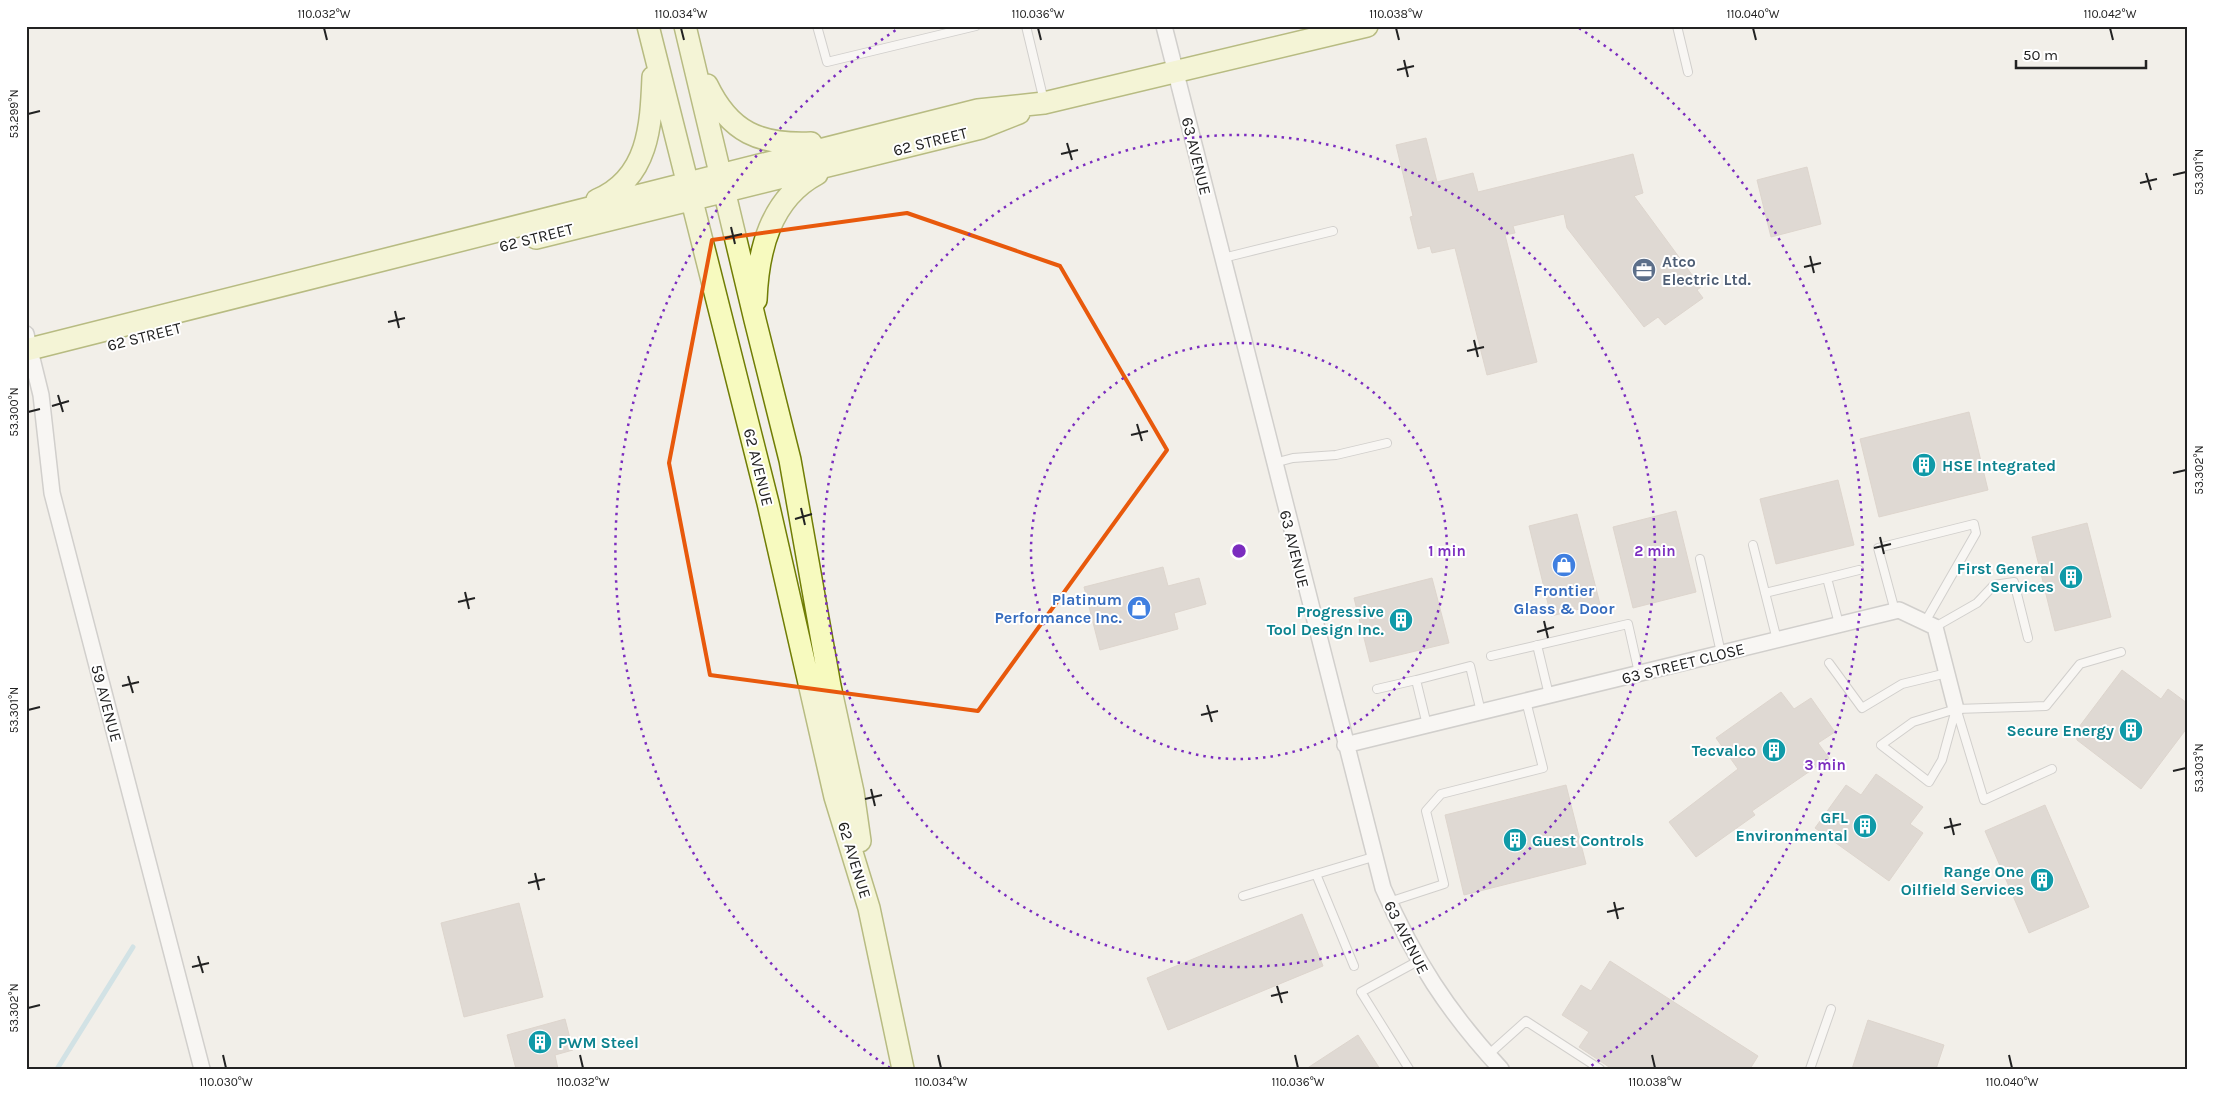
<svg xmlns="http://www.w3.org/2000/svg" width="2213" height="1095" font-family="Karla,sans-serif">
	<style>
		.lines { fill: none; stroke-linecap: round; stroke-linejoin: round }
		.stream { stroke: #aad3df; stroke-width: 5 }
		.building { fill: #c7bfb8; stroke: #c4b6ab }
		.service-casing { stroke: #a9a9a9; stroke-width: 10 }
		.minor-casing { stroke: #a9a9a9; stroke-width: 18 }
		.secondary-casing { stroke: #707d05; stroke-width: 24 }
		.service { stroke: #fff; stroke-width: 8 }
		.minor { stroke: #fff; stroke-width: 15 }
		.secondary { stroke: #f7fabf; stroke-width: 21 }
		.marked { fill: none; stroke: #e8590c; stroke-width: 4; stroke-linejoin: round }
		.ticks { fill: none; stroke: #222; stroke-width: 2 }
		.ring { fill: none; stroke: #7b2cbf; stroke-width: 2.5; stroke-dasharray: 2.5 5 }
		.labels { text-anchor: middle; stroke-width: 4; stroke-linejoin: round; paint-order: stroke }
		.street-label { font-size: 16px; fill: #222; stroke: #fff }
		.service-label { font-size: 16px; font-weight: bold; fill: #4e5e75; stroke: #fff; text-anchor: start }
		.culture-label { font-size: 16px; font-weight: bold; fill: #0d838f; stroke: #fff; text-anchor: end }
		.shop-label { font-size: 16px; font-weight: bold; fill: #366cbe; stroke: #fff }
		.centre { fill: #7b2cbf; stroke: #fff; stroke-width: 2.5 }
		.ring-label { font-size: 15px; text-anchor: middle; font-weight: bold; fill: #7b2cbf; stroke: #fff; stroke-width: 4; stroke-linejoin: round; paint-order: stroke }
		.neatline { fill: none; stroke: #222; stroke-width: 2 }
		.ticks-label { font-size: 12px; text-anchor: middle; fill: #222 }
	</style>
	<rect width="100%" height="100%" fill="#f2efe9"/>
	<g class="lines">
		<path class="stream" d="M57,1069l76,-122"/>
	</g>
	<path class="building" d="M1426,138l11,44 36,-9 5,19 155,-38 10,39 -9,3 67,91 -4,3 6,8 -38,27 -7,-8 -14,10 -77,-99 -3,-14 -51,12 2,7 -10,2 32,127 -50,13 -32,-127 -23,5 -2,-7 -12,3 -8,-32 3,-1 -17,-71z
		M1807,167l14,57 -50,13 -14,-57z
		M1969,412l19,78 -109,27 -19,-78z
		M1838,480l16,65 -78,19 -16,-65z
		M1676,511l20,81 -63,16 -20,-81z
		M1577,514l23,90 -49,12 -22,-90z
		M2087,523l24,94 -56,14 -23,-94z
		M1163,567l5,19 31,-8 7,26 -32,9 4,16 -78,21 -16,-63z
		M1432,578l17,65 -79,19 -16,-64z
		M2122,670l39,29 7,-10 19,14v25l-46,61 -64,-49 -1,-9z
		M1781,692l13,17 17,-11 24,34 -17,11 11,15 -77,53 3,4 -59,42 -27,-35 69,-53 -22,-31z
		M1876,774l47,33 -13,17 13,9 -34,48 -74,-53 31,-43 15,10z
		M1566,785l20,79 -122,31 -19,-80z
		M2045,805l44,102 -60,26 -44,-102z
		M519,903l24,94 -79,20 -23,-94z
		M1302,914l21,52 -155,64 -21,-52z
		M1610,961l148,95 -8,13h-138l-33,-22 10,-15 -27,-17 19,-30 10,6z
		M565,1019l8,31 -18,5 3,14h-42l-9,-34z
		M1868,1020l76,25 -8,24h-84z
		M1358,1035l22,34h-74z"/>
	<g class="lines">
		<g class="service-casing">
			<path id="service" d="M817,26l10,36 149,-36
				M1026,26l18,75
				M1677,26l11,46
				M1223,258l110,-27
				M1274,463l19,-5 43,-3 51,-12
				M1753,545l24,95
				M1700,559l21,94
				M1827,578l32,-8
				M1765,593l62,-15 12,46
				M1895,611l-17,-63 96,-24 2,9 -51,89
				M1935,627l42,-24 17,-18 20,-3 14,56
				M1537,645l12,50
				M1491,656l137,-32 11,49
				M1829,663l33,45 40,-24 45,-11
				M1377,689l39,-9
				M1956,709l-14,51 -13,22 -48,-37 32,-23 43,-13 90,-3 34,-42 41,-12
				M1957,711l27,89 68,-31
				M1427,725l-11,-45 54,-14 11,46
				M1316,874l38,92
				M1243,896l130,-39
				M1389,902l55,-18 -18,-73 15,-17 102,-26 -17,-67
				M1488,1055l38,-34 74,48
				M1409,1069l-48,-77 57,-31
				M1810,1069l21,-60"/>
		</g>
		<g class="minor-casing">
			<path id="minor" d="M1164,26l219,862c31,71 65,124 118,181
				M26,334l15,61 11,98 150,576
				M1345,745l554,-135 36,17 21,82"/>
		</g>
		<g class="secondary-casing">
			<path id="secondary" d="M648,26l120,477 67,294 34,111 34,161
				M685,26l70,294 35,140 40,226 23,106 7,49
				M707,85c23,48 53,60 104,58
				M597,200c52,-22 54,-75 56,-123
				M536,238l445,-110 38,-15
				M756,300c2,-49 14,-101 61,-126
				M26,350l952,-240 66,-7 323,-77"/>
		</g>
		<use href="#service" class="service"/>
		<use href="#minor" class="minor"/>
		<use href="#secondary" class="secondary"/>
	</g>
	<path d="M0 0H2213V1095H0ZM907,213l153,53 107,184 -189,261 -268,-36 -41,-212 43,-223z" fill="#f2efe9" fill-opacity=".55" fill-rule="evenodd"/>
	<path class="marked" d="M907,213l153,53 107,184 -189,261 -268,-36 -41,-212 43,-223z"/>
	<path class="ticks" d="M324,28l3,12M681,28l3,12M1038,28l3,12M1396,28l3,12M1753,28l3,12M2110,28l3,12M1404,60l4,17M1397,70l17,-4M28,114l12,-3M1067,143l5,17M1061,154l17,-4M2146,173l5,17M2173,175l13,-3M2140,183l17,-4M731,227l4,17M725,238l17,-4M1810,256l4,17M1804,267l17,-4M395,311l4,17M388,322l17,-4M1474,340l4,17M1467,351l17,-4M58,395l5,17M52,406l17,-5M28,412l12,-3M1137,424l5,17M1131,435l17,-4M2173,473l13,-3M801,508l4,17M795,519l17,-5M1880,537l4,17M1874,548l17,-4M465,592l4,17M458,602l17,-4M1544,621l4,17M1537,632l17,-5M128,676l5,17M122,686l17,-4M1207,705l5,17M28,710l12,-3M1201,715l17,-4M2173,771l13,-3M871,789l4,17M865,799l17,-4M1950,818l4,17M1944,828l17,-4M535,873l4,17M528,883l17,-4M1614,902l4,17M1607,912l17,-4M198,956l5,17M192,967l17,-4M1277,986l5,17M1271,996l17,-4M28,1008l12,-3M223,1055l3,13M580,1055l3,13M938,1055l3,13M1295,1055l3,13M1652,1055l3,13M2009,1055l3,13"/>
	<g class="ring">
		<circle cx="1239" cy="551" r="208"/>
		<circle cx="1239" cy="551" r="416"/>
		<path d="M890 1068A624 624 0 0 1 899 28M1579 28A624 624 0 0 1 1588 1068"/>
	</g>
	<defs>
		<g id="office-disc" transform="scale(1.25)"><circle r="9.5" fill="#5c6f8a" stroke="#fff"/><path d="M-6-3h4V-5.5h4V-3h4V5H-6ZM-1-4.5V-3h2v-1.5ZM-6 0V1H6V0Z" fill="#fff"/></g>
		<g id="building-disc" transform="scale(1.25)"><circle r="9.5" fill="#0f9aa8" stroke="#fff"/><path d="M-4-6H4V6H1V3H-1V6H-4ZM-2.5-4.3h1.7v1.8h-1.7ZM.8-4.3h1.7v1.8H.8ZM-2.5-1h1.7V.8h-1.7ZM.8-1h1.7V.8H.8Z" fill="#fff"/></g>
		<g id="shop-disc" transform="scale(1.25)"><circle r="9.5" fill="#3f7fe0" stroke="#fff"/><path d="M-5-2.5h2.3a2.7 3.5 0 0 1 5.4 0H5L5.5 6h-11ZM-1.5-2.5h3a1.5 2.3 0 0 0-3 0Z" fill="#fff"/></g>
	</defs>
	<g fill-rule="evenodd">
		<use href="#office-disc" x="1644" y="270"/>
		<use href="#building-disc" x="1924" y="465"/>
		<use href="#shop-disc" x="1564" y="565"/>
		<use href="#building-disc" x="2071" y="577"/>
		<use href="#shop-disc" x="1139" y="608"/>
		<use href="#building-disc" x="1401" y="620"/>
		<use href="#building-disc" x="2131" y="730"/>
		<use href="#building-disc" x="1774" y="750"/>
		<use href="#building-disc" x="1865" y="826"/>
		<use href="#building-disc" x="1515" y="840"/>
		<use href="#building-disc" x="2042" y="880"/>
		<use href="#building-disc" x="540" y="1042"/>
	</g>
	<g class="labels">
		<g class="street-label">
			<text transform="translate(930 141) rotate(-14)" y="6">62 STREET</text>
			<text transform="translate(1197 156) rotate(76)" y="6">63 AVENUE</text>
			<text transform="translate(536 237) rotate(-14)" y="6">62 STREET</text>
			<text transform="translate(144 336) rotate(-14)" y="6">62 STREET</text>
			<text transform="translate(759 467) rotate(76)" y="6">62 AVENUE</text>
			<text transform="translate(1295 549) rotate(76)" y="6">63 AVENUE</text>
			<text transform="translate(1683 663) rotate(-14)" y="6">63 STREET CLOSE</text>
			<text transform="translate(107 703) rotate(75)" y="6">59 AVENUE</text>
			<text transform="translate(855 860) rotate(73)" y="6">62 AVENUE</text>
			<text transform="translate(1407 937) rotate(63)" y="6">63 AVENUE</text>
		</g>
		<g class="service-label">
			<text x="1662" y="267">Atco<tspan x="1662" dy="18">Electric Ltd.</tspan></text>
		</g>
		<g class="culture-label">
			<text x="1942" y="471" text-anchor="start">HSE Integrated</text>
			<text x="2054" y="574">First General<tspan x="2054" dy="18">Services</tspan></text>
			<text x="1384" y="617">Progressive<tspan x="1384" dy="18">Tool Design Inc.</tspan></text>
			<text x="2114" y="736">Secure Energy</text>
			<text x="1756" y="756">Tecvalco</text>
			<text x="1848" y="823">GFL<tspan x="1848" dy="18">Environmental</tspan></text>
			<text x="1532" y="846" text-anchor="start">Guest Controls</text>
			<text x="2024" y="877">Range One<tspan x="2024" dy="18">Oilfield Services</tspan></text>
			<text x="558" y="1048" text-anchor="start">PWM Steel</text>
		</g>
		<g class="shop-label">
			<text x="1564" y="596">Frontier<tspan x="1564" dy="18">Glass &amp; Door</tspan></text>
			<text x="1122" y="605" text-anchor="end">Platinum<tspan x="1122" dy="18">Performance Inc.</tspan></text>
		</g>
	</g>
	<circle cx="1239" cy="551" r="8" class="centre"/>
	<g class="ring-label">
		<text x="1447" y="556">1 min</text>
		<text x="1655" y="556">2 min</text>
		<text x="1825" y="770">3 min</text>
	</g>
	<rect width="2213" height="1095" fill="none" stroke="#ffffff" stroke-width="55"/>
	<path d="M2016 60v8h130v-8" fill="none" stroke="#222222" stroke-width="2.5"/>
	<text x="2023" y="60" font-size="15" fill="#222222" stroke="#ffffff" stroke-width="4" paint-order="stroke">50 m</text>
	<rect x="28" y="28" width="2158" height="1040" class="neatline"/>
	<g class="ticks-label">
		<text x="324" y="18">110.032°W</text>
		<text x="681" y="18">110.034°W</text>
		<text x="1038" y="18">110.036°W</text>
		<text x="1396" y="18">110.038°W</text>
		<text x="1753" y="18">110.040°W</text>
		<text x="2110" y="18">110.042°W</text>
		<text transform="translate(14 114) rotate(-90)" y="4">53.299°N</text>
		<text transform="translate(2199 172) rotate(-90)" y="4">53.301°N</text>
		<text transform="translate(14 412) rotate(-90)" y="4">53.300°N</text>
		<text transform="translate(2199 470) rotate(-90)" y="4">53.302°N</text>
		<text transform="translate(14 710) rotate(-90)" y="4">53.301°N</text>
		<text transform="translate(2199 768) rotate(-90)" y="4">53.303°N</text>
		<text transform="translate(14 1008) rotate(-90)" y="4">53.302°N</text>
		<text x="226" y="1086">110.030°W</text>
		<text x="583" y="1086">110.032°W</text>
		<text x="941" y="1086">110.034°W</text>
		<text x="1298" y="1086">110.036°W</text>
		<text x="1655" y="1086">110.038°W</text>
		<text x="2012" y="1086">110.040°W</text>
	</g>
</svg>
